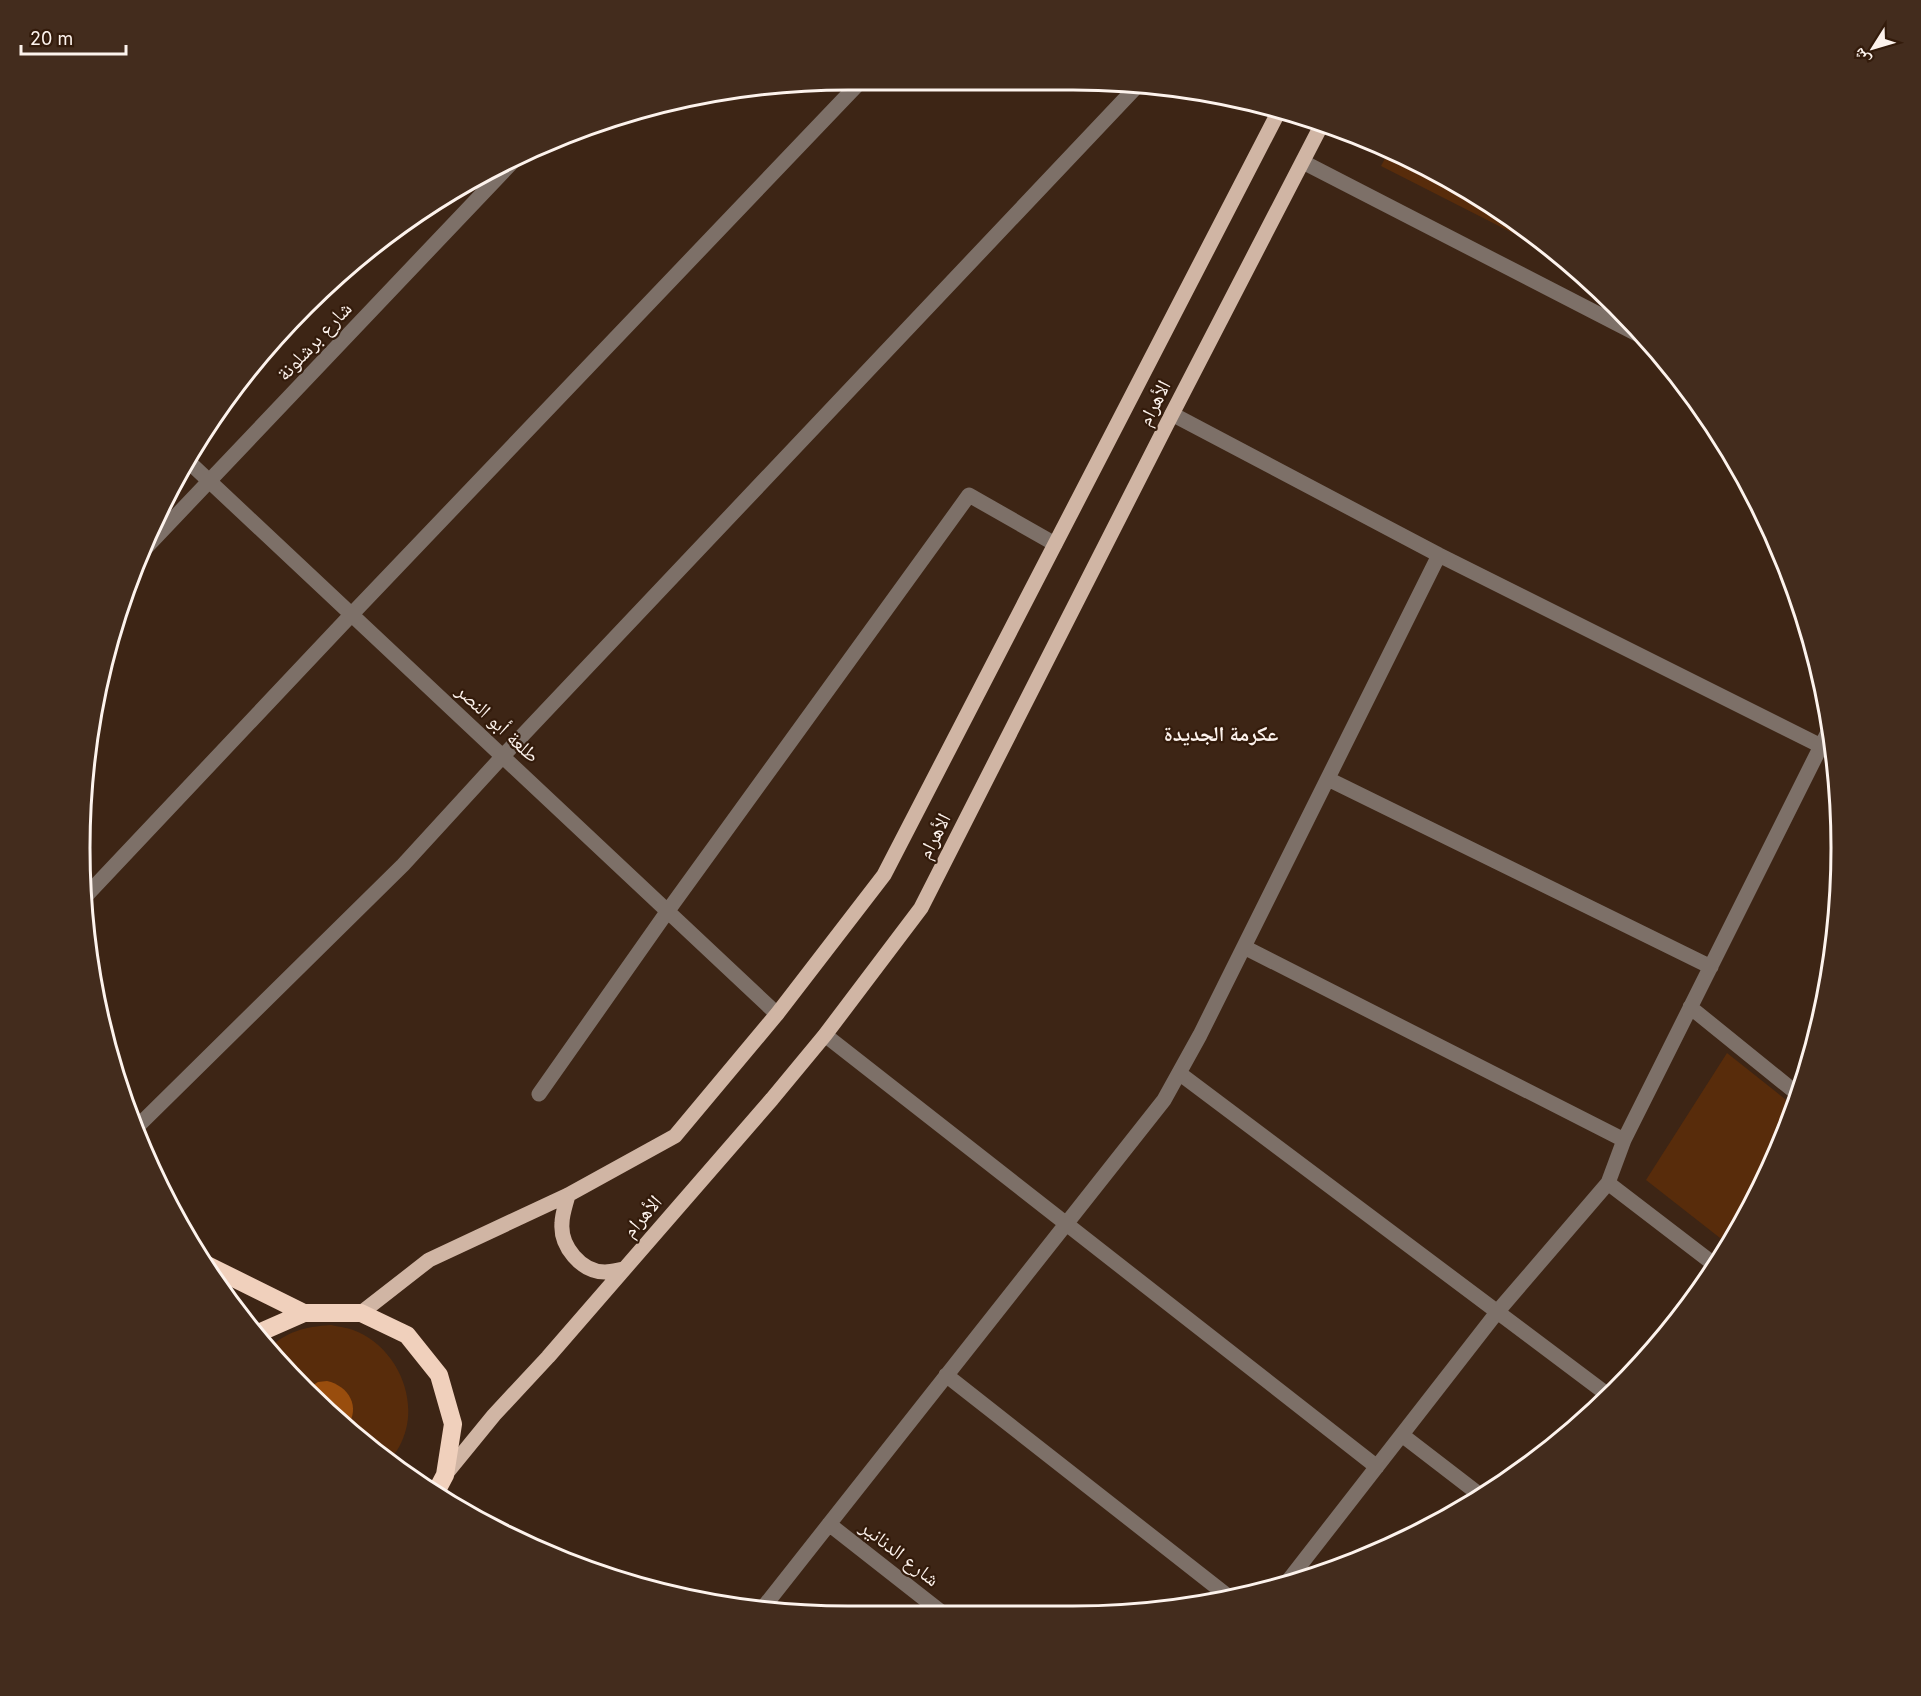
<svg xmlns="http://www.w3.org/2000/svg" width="1921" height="1696" font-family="Inter,'Noto Naskh Arabic',sans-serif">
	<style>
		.green { fill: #582c0b }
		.water { fill: #994d0d }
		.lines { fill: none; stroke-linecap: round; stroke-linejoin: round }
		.minor { stroke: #7d7068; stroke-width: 15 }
		.major { stroke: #d0b5a4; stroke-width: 15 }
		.highway { stroke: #f0d0bc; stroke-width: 18 }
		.labels { text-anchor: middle; stroke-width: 4.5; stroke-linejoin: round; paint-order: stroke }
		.street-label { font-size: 20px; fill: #fdf3ed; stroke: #331b0b }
		.neighbourhood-label { font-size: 21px; font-weight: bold; fill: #fdf3ed; stroke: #331b0b }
		.rim { fill: none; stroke: #fdf3ed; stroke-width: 3 }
	</style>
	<rect width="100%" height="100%" fill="#3d2515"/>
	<path class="green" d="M1390,149l68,34 108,77 -185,-94z
		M1727,1053l68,54 -56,125 -10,13 -83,-65z
		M331,1325c9,2 19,3 27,7 42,19 64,74 41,115 -3,6 -8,10 -12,15l-7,-5 -113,-107c20,-19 37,-23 64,-25z"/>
	<path class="water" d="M327,1381c22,5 34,26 20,46l-40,-38 11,-7z"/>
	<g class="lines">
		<path class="minor" d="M1303,162l338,174
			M1172,414l267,141 382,191
			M190,463l587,551
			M137,557l383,-403
			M1328,779l383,188
			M82,900l269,-285 511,-535
			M1244,947l380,193
			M1690,1007l110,89
			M825,1035l552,432
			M1179,1073l429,322
			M539,1094l128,-182 302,-417 86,49
			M138,1126l265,-261 99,-108 638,-674
			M1608,1183l107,82
			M946,1375l283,222
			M1402,1435l78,60
			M829,1524l116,91
			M1284,1586l214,-275 110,-128 16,-43 205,-410
			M762,1609l402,-509 36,-65 239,-480"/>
		<path class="major" d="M568,1195c-2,9 -6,19 -6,28 -2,23 19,49 43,49 6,0 13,-2 19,-3
			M361,1313l68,-53 139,-65 107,-59 102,-122 107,-139 395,-764
			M445,1475l49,-60 54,-58 224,-258 53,-64 96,-127 251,-494 150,-290"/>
		<path class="highway" d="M205,1264l99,49
			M257,1337l6,-6 41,-18h57l46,22 32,40 14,49 -8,51 -9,17"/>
	</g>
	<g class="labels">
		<g class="street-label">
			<text transform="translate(314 341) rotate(-47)" y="7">شارع برشلونة</text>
			<text transform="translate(1154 403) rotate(-63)" y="7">الأهرام</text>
			<text transform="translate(498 723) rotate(43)" y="7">طلعة أبو النصر</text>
			<text transform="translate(934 836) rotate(-63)" y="7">الأهرام</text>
			<text transform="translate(642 1216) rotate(-49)" y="7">الأهرام</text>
			<text transform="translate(900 1553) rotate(38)" y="7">شارع الدنانير</text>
		</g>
		<g class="neighbourhood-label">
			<text x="1221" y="741">عكرمة الجديدة</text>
		</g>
	</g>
	<path d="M0 0H1921V1696H0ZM848 90H1073A758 758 0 0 1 1831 848V848A758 758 0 0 1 1073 1606H848A758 758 0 0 1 90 848V848A758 758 0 0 1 848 90Z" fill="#432c1d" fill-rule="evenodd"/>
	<path class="rim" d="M848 90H1073A758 758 0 0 1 1831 848V848A758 758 0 0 1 1073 1606H848A758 758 0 0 1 90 848V848A758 758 0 0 1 848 90Z"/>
	<g transform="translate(1873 48) rotate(233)" stroke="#331b0b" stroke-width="4.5" paint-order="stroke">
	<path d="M0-4.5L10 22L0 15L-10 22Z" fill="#fdf3ed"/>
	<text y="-9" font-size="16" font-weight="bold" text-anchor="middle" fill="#fdf3ed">ش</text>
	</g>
	<path d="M21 45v9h105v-9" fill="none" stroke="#fdf3ed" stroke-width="3"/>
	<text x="30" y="45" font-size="18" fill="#fdf3ed" stroke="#331b0b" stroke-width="4.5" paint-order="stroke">20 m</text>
</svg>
